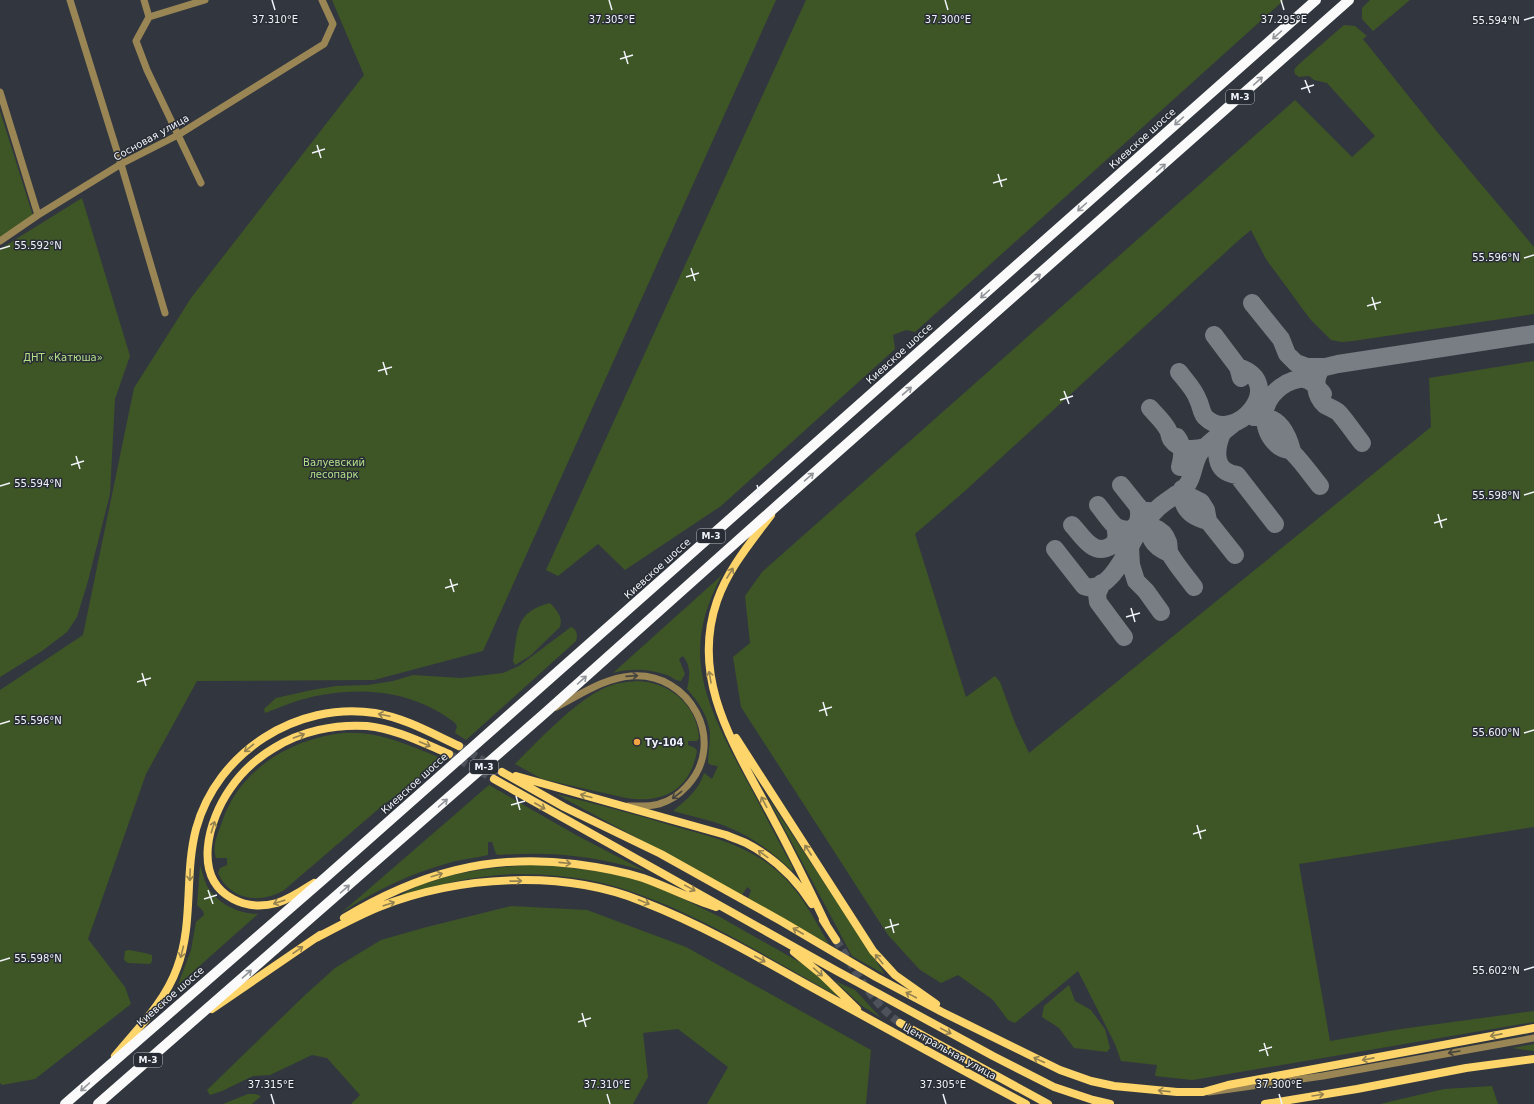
<svg xmlns="http://www.w3.org/2000/svg" width="1534" height="1104" font-family="'DejaVu Sans',sans-serif">
	<style>
		.green { fill: #3e5525 }
		.lines { fill: none; stroke-linecap: round; stroke-linejoin: round }
		.taxiway { stroke: #797d84; stroke-width: 18 }
		.major-tunnel { stroke: #4e535b; stroke-width: 8; stroke-dasharray: 8 4; stroke-linecap: butt }
		.minor { stroke: #9a8655; stroke-width: 7 }
		.major { stroke: #fed56a; stroke-width: 8 }
		.highway { stroke: #fafafa; stroke-width: 10 }
		.oneway { stroke: #919498 }
		.oneway2 { stroke: #938150 }
		.oneway3 { stroke: #44433d }
		.ticks { fill: none; stroke: #f0f3f9; stroke-width: 1.5 }
		.poi-dot { fill: #f4a344; stroke: #282d35; stroke-width: 1.5 }
		.labels { text-anchor: middle; stroke-width: 3; stroke-linejoin: round; paint-order: stroke }
		.shield { fill: #282d35; stroke: #b4b8be; stroke-width: 1 }
		.shield-label { font-size: 9px; font-weight: bold; fill: #f0f3f9 }
		.street-label { font-size: 10px; fill: #f0f3f9; stroke: #282d35 }
		.park-label { font-size: 10px; fill: #b3e087; stroke: #282d35 }
		.poi-label { font-size: 10px; font-weight: bold; fill: #f0f3f9; stroke: #282d35; text-anchor: start }
		.ticks-label { font-size: 10px; text-anchor: middle; fill: #f0f3f9; stroke: #282d35; stroke-width: 3; stroke-linejoin: round; paint-order: stroke }
	</style>
	<rect width="100%" height="100%" fill="#32373f"/>
	<path class="green" d="M332,0h444l-293,651 -109,29 -177,1 -51,93 -58,165 37,48 6,17 -96,75 -33,6 -2,-2v-393l83,-55 51,-247 57,-90 173,-223z
		M806,0h478l-369,332 -9,-2 -13,5 2,14 -174,157 -96,64 -27,-26 -40,32 -12,-6z
		M1370,0h40l-37,31 -11,-12v-11z
		M1344,25l11,1 12,10 -4,3 75,94 96,114v67l-181,27 -11,1 -11,-2 -21,-21 -44,-60 -15,-29 -11,9 -274,251 -51,44 51,163 29,-21 5,6 15,41 14,30 402,-326 -2,-49 105,-17v466l-235,37 31,177 71,-12 133,-18v11l-335,57 -7,1 -37,-4 2,-11 -36,-4 -6,-17 -37,-73 -63,52 -7,-3 -15,-20 -35,-25 -17,8 -21,-13 -32,-35 -147,-228 -8,-50 17,-14 -5,-47 17,-24 533,-472 57,57 23,-21 -48,-53 -13,-3 -5,-4 -10,1 -4,-3 -1,-4 4,-5z
		M0,111l33,105 -33,21z
		M82,198l48,158 -15,43 -5,95 -22,87 -11,36 -10,15 -25,19 -42,26v-428z
		M722,575c-42,77 -17,126 20,197 17,31 33,63 50,94l1,4 -1,1c-22,-22 -47,-39 -78,-49 -13,-4 -28,-7 -41,-11 13,-11 26,-21 31,-38l8,6 6,-13 -7,-1 -3,-2c0,-10 2,-19 2,-29 -1,-17 -12,-33 -23,-45 3,-13 4,-23 -4,-33l-4,3 6,15 -4,7c-6,0 -9,-4 -14,-6 -19,-6 -35,-7 -54,-2z
		M550,603c7,8 13,13 10,24l-30,29 -15,9 -2,-4c5,-31 2,-49 37,-58z
		M571,627c6,3 7,7 5,14l-110,99 -11,-7 2,-7 -2,-3c-47,-37 -110,-38 -164,-20 -9,3 -17,7 -26,10l-1,-4 12,-11 36,-8 24,-4 32,-1 25,-4 20,-6 48,3 42,-5 16,-7z
		M637,681c32,1 60,23 62,57l-2,3h-9v4l7,3 2,3c-7,39 -34,53 -71,47l-84,-19 -27,-15c23,-23 62,-65 92,-77 9,-4 19,-5 30,-6z
		M343,733c38,-2 66,13 101,26l-62,47 -99,85c-24,13 -53,9 -65,-18l2,-5 7,-3v-7h-11c-4,-11 1,-23 5,-33 16,-54 68,-86 122,-92z
		M489,785l87,50 69,36c-48,-15 -94,-20 -145,-16l-4,-1 -4,-12h-4v13c-12,3 -24,4 -36,7 -41,11 -77,28 -112,52z
		M556,794c39,10 78,20 117,32 36,10 74,19 103,44 24,20 37,47 53,74l-81,-45 3,-9 -4,-3 -5,8z
		M768,798l116,175v1l-32,-18z
		M200,865c2,7 4,14 7,21 10,17 31,28 51,28l-80,71 13,-35 5,-28 8,-7 -1,-4 -6,-6z
		M529,865h22l58,8 27,6 33,13 51,25 88,50 35,32c-74,-40 -148,-89 -229,-113 -31,-9 -66,-12 -99,-12 -40,1 -78,11 -116,22 38,-23 87,-28 130,-31z
		M511,906l76,4 99,37 185,103 -5,54h-159l21,-37 -50,-38 -35,4 5,44 -15,27h-282l9,-9 -33,-37 -15,-3 -42,20 -17,1 -31,15 -12,4 -3,-5 97,-94 31,-28 46,-28 42,-12z
		M129,950l16,3 7,2v6l-2,3 -22,-1 -4,-3 1,-9z
		M835,981l20,9 26,28 -19,-12z
		M1069,985l6,16 16,9 14,19 5,19 -3,4 -33,-4 -15,-20 -17,-11 2,-11z
		M1534,1044v7l-22,-3z
		M1492,1086l6,18h-118l64,-15z
		M248,1094h7l6,2 -9,8h-29z"/>
	<g class="lines">
		<path class="taxiway" d="M1252,303l29,36 6,15 9,9 11,4h17
			M1214,335l24,32 3,11
			M1179,372c6,8 16,18 19,28 3,5 3,12 7,17 30,30 84,-34 33,-50
			M1150,408c6,7 14,14 18,22 2,3 1,6 3,9 9,12 22,11 35,8
			M1254,417c23,-3 33,14 38,34
			M1222,433c-7,17 -9,39 15,42l38,49
			M1177,437c7,9 6,20 3,30
			M1362,443c-8,-10 -15,-21 -23,-30 -4,-4 -9,-5 -14,-8 -11,-10 -11,-25 -4,-37l17,-4 196,-30
			M1121,485l20,25 7,1
			M1320,486c-9,-11 -17,-23 -27,-33 -3,-4 -7,-3 -11,-5 -8,-4 -14,-13 -16,-22 -6,-18 5,-34 21,-43 5,-2 11,-5 17,-4 8,1 14,9 19,15
			M1182,489c-1,19 9,28 26,32
			M1175,495l14,1 12,6 5,8 2,11 27,34
			M1098,505c5,6 10,14 16,20 2,2 5,3 8,4 16,4 19,-11 16,-23
			M1148,519c1,18 3,27 21,34
			M1072,525c6,6 12,16 20,21 8,6 22,2 24,-7 1,-5 0,-9 -1,-13
			M1134,527c14,-3 29,0 34,15 1,4 0,8 2,12 7,12 16,22 24,33
			M1130,547l1,18 5,16 10,10 15,21
			M1055,549l29,37c26,10 44,-39 55,-55 5,-7 11,-15 17,-21 9,-10 23,-15 31,-25 7,-9 6,-24 14,-34 10,-10 22,-19 33,-28
			M1102,583l-5,11 1,8 26,35"/>
		<path class="major-tunnel" d="M459,746l43,26
			M449,754l45,25
			M836,940c19,29 35,63 64,83"/>
		<path class="minor" d="M70,0l51,164 44,149
			M144,0l5,17 -13,24 11,29 54,113
			M149,17l56,-17
			M0,92l38,123
			M0,241l38,-26 83,-51 57,-29 146,-91 9,-20 -11,-24
			M556,707c24,-12 48,-29 75,-31 59,-5 97,66 56,110 -8,9 -17,15 -28,18 -10,3 -21,2 -31,2
			M1209,1092l114,-16 211,-38"/>
		<path class="major" d="M771,515c-20,27 -43,54 -54,86 -27,78 17,144 52,210 20,37 39,75 57,113
			M736,738l137,213 22,24 41,29
			M502,772l62,35 97,47 120,67 95,56 66,35 118,58 31,11 23,5 63,6h26l25,-7 306,-57
			M516,776l210,59c7,3 14,5 20,8 27,14 50,36 66,61
			M494,779l341,191 158,86 61,31 39,13 17,4
			M314,883c-11,7 -24,16 -37,20 -15,4 -31,3 -44,-4 -42,-22 -24,-80 -3,-110 11,-16 27,-31 44,-41 27,-17 61,-24 93,-22 29,3 56,17 82,28
			M344,918c73,-44 145,-65 231,-54 23,3 46,7 68,14 25,9 48,21 73,29
			M823,920l13,20
			M316,938c21,-11 41,-22 63,-31 79,-31 182,-38 262,-6 57,22 110,52 163,82 74,41 148,82 222,121
			M794,952l27,22 36,35
			M212,1009l108,-74
			M900,1023l148,81
			M115,1056c22,-27 50,-54 62,-88 17,-45 7,-93 19,-139 21,-77 101,-128 179,-116 30,5 56,20 84,33
			M1265,1104l92,-15 109,-21 68,-9"/>
		<path class="highway" d="M65,1104l261,-227 990,-877
			M98,1104l447,-391 235,-210 569,-503"/>
	</g>
	<defs><path id="oneway-shaft" d="M-6 0H5M1.5-3L5.5 0L1.5 3" fill="none" stroke-width="1.6" stroke-linecap="round" stroke-linejoin="round"/></defs>
	<g class="oneway">
		<use href="#oneway-shaft" transform="translate(1277 35) rotate(138)"/>
		<use href="#oneway-shaft" transform="translate(1258 81) rotate(-42)"/>
		<use href="#oneway-shaft" transform="translate(1179 121) rotate(138)"/>
		<use href="#oneway-shaft" transform="translate(1161 168) rotate(-42)"/>
		<use href="#oneway-shaft" transform="translate(1082 207) rotate(138)"/>
		<use href="#oneway-shaft" transform="translate(1036 278) rotate(-41)"/>
		<use href="#oneway-shaft" transform="translate(985 294) rotate(138)"/>
		<use href="#oneway-shaft" transform="translate(907 391) rotate(-41)"/>
		<use href="#oneway-shaft" transform="translate(809 477) rotate(-41)"/>
		<use href="#oneway-shaft" transform="translate(582 680) rotate(-42)"/>
		<use href="#oneway-shaft" transform="translate(443 803) rotate(-41)"/>
		<use href="#oneway-shaft" transform="translate(345 889) rotate(-41)"/>
		<use href="#oneway-shaft" transform="translate(247 974) rotate(-41)"/>
		<use href="#oneway-shaft" transform="translate(85 1087) rotate(138)"/>
	</g>
	<g class="oneway2">
		<use href="#oneway-shaft" transform="translate(730 573) rotate(-58)"/>
		<use href="#oneway-shaft" transform="translate(710 677) rotate(-100)"/>
		<use href="#oneway-shaft" transform="translate(384 715) rotate(-168)"/>
		<use href="#oneway-shaft" transform="translate(299 736) rotate(-20)"/>
		<use href="#oneway-shaft" transform="translate(425 744) rotate(23)"/>
		<use href="#oneway-shaft" transform="translate(249 748) rotate(141)"/>
		<use href="#oneway-shaft" transform="translate(586 796) rotate(-165)"/>
		<use href="#oneway-shaft" transform="translate(764 802) rotate(-118)"/>
		<use href="#oneway-shaft" transform="translate(540 806) rotate(30)"/>
		<use href="#oneway-shaft" transform="translate(213 827) rotate(-73)"/>
		<use href="#oneway-shaft" transform="translate(808 850) rotate(-123)"/>
		<use href="#oneway-shaft" transform="translate(763 854) rotate(-144)"/>
		<use href="#oneway-shaft" transform="translate(565 863) rotate(6)"/>
		<use href="#oneway-shaft" transform="translate(190 875) rotate(92)"/>
		<use href="#oneway-shaft" transform="translate(437 875) rotate(-17)"/>
		<use href="#oneway-shaft" transform="translate(516 881) rotate(-1)"/>
		<use href="#oneway-shaft" transform="translate(690 888) rotate(29)"/>
		<use href="#oneway-shaft" transform="translate(279 902) rotate(162)"/>
		<use href="#oneway-shaft" transform="translate(644 902) rotate(22)"/>
		<use href="#oneway-shaft" transform="translate(389 904) rotate(-18)"/>
		<use href="#oneway-shaft" transform="translate(798 931) rotate(-150)"/>
		<use href="#oneway-shaft" transform="translate(298 950) rotate(-35)"/>
		<use href="#oneway-shaft" transform="translate(182 952) rotate(104)"/>
		<use href="#oneway-shaft" transform="translate(760 959) rotate(29)"/>
		<use href="#oneway-shaft" transform="translate(879 959) rotate(-129)"/>
		<use href="#oneway-shaft" transform="translate(818 972) rotate(42)"/>
		<use href="#oneway-shaft" transform="translate(911 995) rotate(-152)"/>
		<use href="#oneway-shaft" transform="translate(946 1031) rotate(28)"/>
		<use href="#oneway-shaft" transform="translate(1496 1035) rotate(169)"/>
		<use href="#oneway-shaft" transform="translate(1368 1059) rotate(169)"/>
		<use href="#oneway-shaft" transform="translate(1039 1060) rotate(-155)"/>
		<use href="#oneway-shaft" transform="translate(1164 1091) rotate(-174)"/>
		<use href="#oneway-shaft" transform="translate(1318 1095) rotate(-9)"/>
	</g>
	<g class="oneway3">
		<use href="#oneway-shaft" transform="translate(632 676) rotate(-4)"/>
		<use href="#oneway-shaft" transform="translate(677 795) rotate(142)"/>
		<use href="#oneway-shaft" transform="translate(1454 1052) rotate(170)"/>
	</g>
	<path class="ticks" d="M272,0l3,10M609,0l3,10M945,0l3,10M1281,0l3,10M1524,20l10,-3M624,51l4,13M620,59l13,-4M1305,80l5,13M1301,89l13,-4M317,145l4,13M312,153l13,-4M998,174l4,13M993,183l14,-4M0,249l10,-3M1524,258l10,-3M691,268l4,13M686,277l13,-4M1372,297l4,13M1367,306l14,-4M383,362l4,13M378,371l14,-4M1064,391l5,13M1060,400l13,-4M76,456l4,13M71,465l13,-4M757,485l4,13M0,486l10,-3M752,494l14,-4M1524,495l10,-3M1438,514l4,14M1434,523l13,-4M450,579l4,13M445,588l13,-4M1131,608l4,14M1126,617l14,-4M142,673l4,13M137,682l14,-4M823,702l4,14M819,711l13,-4M0,724l10,-3M1524,733l10,-3M516,796l4,14M511,805l14,-4M1197,825l4,14M1193,834l13,-4M208,890l5,14M204,899l13,-4M890,919l4,14M885,928l14,-4M0,961l10,-3M1524,970l10,-3M582,1013l4,14M578,1022l13,-4M1264,1043l4,13M1259,1051l13,-4M271,1094l3,10M607,1094l3,10M943,1094l3,10M1279,1094l3,10"/>
	<circle class="poi-dot" cx="637" cy="742" r="4"/>
	<g class="labels">
		<g class="shield">
			<rect x="1226" y="90" width="28" height="14" rx="3"/>
			<rect x="697" y="529" width="28" height="14" rx="3"/>
			<rect x="470" y="760" width="28" height="14" rx="3"/>
			<rect x="134" y="1053" width="28" height="14" rx="3"/>
		</g>
		<g class="shield-label">
			<text x="1240" y="100">М-3</text>
			<text x="711" y="539">М-3</text>
			<text x="484" y="770">М-3</text>
			<text x="148" y="1063">М-3</text>
		</g>
		<g class="street-label">
			<text transform="translate(151 137) rotate(-29)" y="4">Сосновая улица</text>
			<text transform="translate(1142 138) rotate(-42)" y="4">Киевское шоссе</text>
			<text transform="translate(899 353) rotate(-42)" y="4">Киевское шоссе</text>
			<text transform="translate(657 568) rotate(-42)" y="4">Киевское шоссе</text>
			<text transform="translate(414 783) rotate(-42)" y="4">Киевское шоссе</text>
			<text transform="translate(170 996) rotate(-41)" y="4">Киевское шоссе</text>
			<text transform="translate(950 1051) rotate(29)" y="4">Центральная улица</text>
		</g>
		<g class="park-label">
			<text x="63" y="361">ДНТ «Катюша»</text>
			<text x="334" y="466">Валуевский<tspan x="334" dy="12">лесопарк</tspan></text>
		</g>
		<g class="poi-label">
			<text x="645" y="746">Ту-104</text>
		</g>
	</g>
	<g class="ticks-label">
		<text x="275" y="23">37.310°E</text>
		<text x="612" y="23">37.305°E</text>
		<text x="948" y="23">37.300°E</text>
		<text x="1284" y="23">37.295°E</text>
		<text x="1496" y="24">55.594°N</text>
		<text x="38" y="249">55.592°N</text>
		<text x="1496" y="261">55.596°N</text>
		<text x="38" y="487">55.594°N</text>
		<text x="1496" y="499">55.598°N</text>
		<text x="38" y="724">55.596°N</text>
		<text x="1496" y="736">55.600°N</text>
		<text x="38" y="962">55.598°N</text>
		<text x="1496" y="974">55.602°N</text>
		<text x="271" y="1088">37.315°E</text>
		<text x="607" y="1088">37.310°E</text>
		<text x="943" y="1088">37.305°E</text>
		<text x="1279" y="1088">37.300°E</text>
	</g>
</svg>
